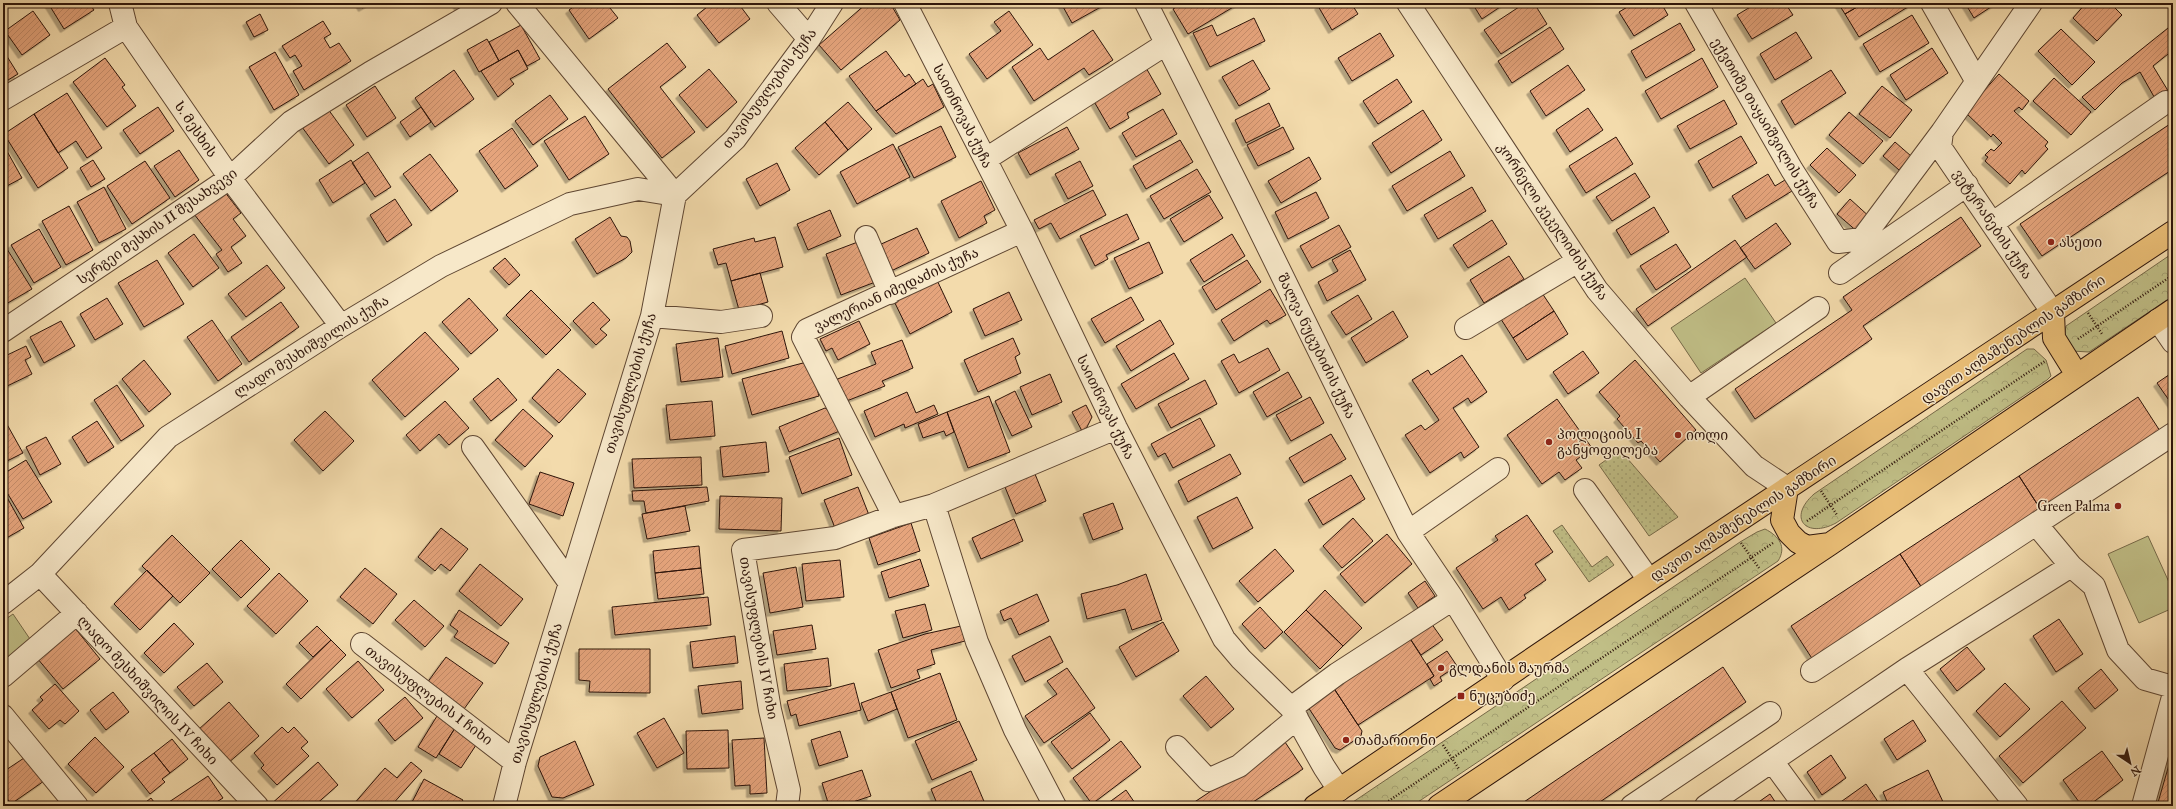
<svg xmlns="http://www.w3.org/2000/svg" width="2176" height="809" font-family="'IM FELL Great Primer','Noto Serif Georgian',serif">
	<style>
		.grass { fill: url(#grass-dots); stroke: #766948 }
		.park { fill: url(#park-crowns); stroke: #766948 }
		.garden { fill: #c0be86; stroke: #766948 }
		.building { fill: url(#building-hatch); stroke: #2d140a; filter: url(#shadow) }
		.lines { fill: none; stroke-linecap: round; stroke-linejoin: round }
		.minor-casing { stroke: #5e4632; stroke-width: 24 }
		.major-casing { stroke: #2d140a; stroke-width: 24 }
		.path { stroke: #2d140a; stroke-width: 2.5; stroke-dasharray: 1 2; stroke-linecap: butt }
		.minor { stroke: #f7e8c9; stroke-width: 22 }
		.major { stroke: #eabe76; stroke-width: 22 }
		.poi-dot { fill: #8f2418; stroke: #f7e8c9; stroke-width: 1.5 }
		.labels { text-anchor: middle; stroke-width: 3; stroke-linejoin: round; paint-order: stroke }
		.street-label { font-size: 14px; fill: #2d140a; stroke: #f7e8c9 }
		.poi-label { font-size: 14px; fill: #2d140a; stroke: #f7e8c9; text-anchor: start }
	</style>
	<defs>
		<pattern id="grass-dots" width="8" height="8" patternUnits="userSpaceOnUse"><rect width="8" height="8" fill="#c0be86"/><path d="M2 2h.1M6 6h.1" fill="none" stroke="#a5a272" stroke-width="1.8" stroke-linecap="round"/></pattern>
		<pattern id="park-crowns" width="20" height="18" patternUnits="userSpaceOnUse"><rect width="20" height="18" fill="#c0be86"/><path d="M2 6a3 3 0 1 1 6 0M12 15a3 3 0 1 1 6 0" fill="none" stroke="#a5a272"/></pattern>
		<pattern id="building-hatch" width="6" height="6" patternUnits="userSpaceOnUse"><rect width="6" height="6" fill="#e5a47c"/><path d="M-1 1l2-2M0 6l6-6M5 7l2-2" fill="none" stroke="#c58c6a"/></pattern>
		<filter id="shadow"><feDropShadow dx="-3.5" dy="3.5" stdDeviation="0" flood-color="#0004"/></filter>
	</defs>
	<rect width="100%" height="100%" fill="#f3dbac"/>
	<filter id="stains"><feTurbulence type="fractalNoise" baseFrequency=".005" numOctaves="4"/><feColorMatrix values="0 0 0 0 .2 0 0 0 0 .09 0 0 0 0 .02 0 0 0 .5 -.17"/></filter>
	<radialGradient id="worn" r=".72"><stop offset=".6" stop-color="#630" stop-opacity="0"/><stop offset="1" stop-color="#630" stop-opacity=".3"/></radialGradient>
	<path class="grass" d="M1620,450l58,67 -29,19 -50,-71z
		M1562,525l30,42 15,-11 7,9 -25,17 -36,-51z"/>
	<path class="park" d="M2173,253v43l-84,56 -17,-1 -8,-13 2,-12z
		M2027,349h7l12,11 5,16 -4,4 -211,143c-30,16 -49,-5 -22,-29z
		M1765,529c14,7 22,18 13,32l-366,245h-65l393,-264 17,-10z"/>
	<path class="garden" d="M1745,278l31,45 -75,50 -30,-45z
		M2148,536l25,55v17l-34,15 -31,-69z
		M13,614l19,28 -29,21v-42z"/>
	<path class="building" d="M48,3h41l5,7 -30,19z
		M359,3h12l-9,5z
		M456,3h14l-11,6z
		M579,3h27l12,15 -29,21 -20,-29z
		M712,3h26l12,16 -31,24 -22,-28z
		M867,3h23l10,17 -59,50 -22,-25z
		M1061,3h47l-36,20z
		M1183,3h57l-52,31 -15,-25z
		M1323,3h28l7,11 -26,16 -14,-24z
		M1472,3h34l-24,16z
		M1525,3h9l13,21 -46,30 -17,-24z
		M1634,3h27l7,12 -34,21 -15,-24z
		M1757,3h28l8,12 -41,24 -15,-24z
		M1838,3h26l-19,11z
		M1864,3h45l2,2 -52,32 -14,-23z
		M1965,3h32l-23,15z
		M2086,3h24l12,12 -25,26 -24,-23z
		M33,11l17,24 -28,20 -17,-24z
		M1009,11l24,34 -46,34 -18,-25 32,-23 -7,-9z
		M260,14l8,16 -14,7 -8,-15z
		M1912,15l17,28 -49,29 -17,-28z
		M1254,18l11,23 -55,26 -17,-34 19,-8 5,11z
		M323,21l8,13 -7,4 6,10 9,-5 12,18 -47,29 -11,-19 9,-5 -7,-11 -5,3 -8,-12z
		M1680,23l15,27 -49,28 -15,-27z
		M2173,24v26l-20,16 17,28 -13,8 -17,-30 -18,11 -27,27 -13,-13z
		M521,25l19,34 -13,7 -9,-16 -19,11 -10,-19z
		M1550,27l14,22 -52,34 -14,-22z
		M2061,29l34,33 -23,23 -34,-34z
		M1093,30l20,30 -24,15 -5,-7 -50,33 -22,-34 28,-19 8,12z
		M1796,32l16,26 -37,22 -15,-26z
		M1380,33l14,23 -42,25 -14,-23z
		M487,39l12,22 -20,11 -12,-22z
		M667,43l19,24 -26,20 35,45 -33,26 -54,-69z
		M1932,48l16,25 -42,27 -16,-25z
		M3,50l15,24 -15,9z
		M518,50l10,19 -18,10 4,5 -16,13 -17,-26z
		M886,51l19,26 4,-3 7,10 -40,27 -27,-35z
		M275,52l24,43 -25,15 -25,-43z
		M105,58l20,27 -3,2 14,19 -29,21 -34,-45z
		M1702,58l16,29 -57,32 -16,-28z
		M1253,60l17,29 -31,17 -17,-29z
		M1568,65l17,25 -39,26 -16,-25z
		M1145,66l16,28 -34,19 2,5 -19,11 -18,-31z
		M709,69l28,33 -30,26 -28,-33z
		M454,70l20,29 -39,28 -20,-29z
		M1831,70l15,23 -51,32 -14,-24z
		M1999,74l30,27 -7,9 -3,-3 -5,4 34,31 -3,4 3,3 -23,25 -3,-4 -12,14 -25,-23 3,-4 -3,-2 6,-6 3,2 8,-8 -9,-9 -2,3 -26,-25z
		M2054,78l37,34 -20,23 -38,-34z
		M923,79l5,8 5,-3 11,23 -48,27 -20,-23z
		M1397,79l15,23 -34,22 -15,-23z
		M375,86l21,32 -29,19 -21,-32z
		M1882,86l30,24 -22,28 -31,-24z
		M67,93l35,55 -15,10 -11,-17 -18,12 -24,-39z
		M550,95l18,24 -35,26 -18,-24z
		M1724,100l13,24 -47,25 -13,-23z
		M848,102l24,27 -24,21 -23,-28z
		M1269,103l11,23 -34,17 -11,-23z
		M158,107l16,24 -34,23 -17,-24z
		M421,107l10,15 -21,15 -10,-15z
		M1588,108l15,22 -33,22 -14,-22z
		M328,109l26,36 -25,19 -27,-37z
		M1163,109l14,25 -41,23 -14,-24z
		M1423,110l19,30 -51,33 -19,-30z
		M1849,112l34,29 -20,23 -34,-29z
		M34,114l34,54 -30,20 -34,-54z
		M585,116l24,38 -40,26 -25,-39z
		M825,122l23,28 -29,25 -24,-27z
		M2173,122v47l-131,87 -22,-32z
		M941,126l15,31 -42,21 -16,-31z
		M1067,127l12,22 -49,26 -12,-22z
		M1283,127l11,22 -36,17 -11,-21z
		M512,128l26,38 -33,23 -26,-38z
		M1741,136l16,27 -44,25 -15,-27z
		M1616,137l17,27 -47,29 -17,-27z
		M1180,140l13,22 -47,27 -13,-23z
		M1895,142l16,14 -12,14 -16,-14z
		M3,144l19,34 -19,10z
		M893,144l17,33 -53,27 -17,-32z
		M1827,148l29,27 -17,18 -29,-28z
		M179,150l20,30 -24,17 -21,-31z
		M1450,151l15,25 -58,35 -15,-25z
		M368,152l23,35 -16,10 -23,-34z
		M430,154l28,37 -27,20 -28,-37z
		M1309,157l12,22 -40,24 -13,-22z
		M93,160l12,19 -14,8 -11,-19z
		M351,160l14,23 -32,20 -14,-23z
		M145,161l25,37 -38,26 -25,-38z
		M1080,161l13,25 -25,13 -13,-25z
		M777,163l13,27 -30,16 -14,-27z
		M1197,169l14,23 -47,27 -14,-23z
		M1635,173l15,24 -38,24 -16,-24z
		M1768,174l7,12 10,-6 7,11 -46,28 -14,-23z
		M981,181l14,29 -11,6 3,7 -28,15 -18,-37z
		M104,187l22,42 -27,14 -22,-41z
		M1472,187l14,24 -48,28 -14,-24z
		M1093,190l13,25 -46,24 -9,-16 -12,6 -5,-9z
		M224,191l17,22 -8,6 13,17 -15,11 11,16 -14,9 -12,-18 6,-4 -28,-36z
		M1316,192l13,26 -41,21 -13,-27z
		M1209,195l14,23 -39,24 -14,-23z
		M395,199l17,26 -25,17 -17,-27z
		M1850,199l22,20 -13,14 -22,-19z
		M69,206l24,44 -27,15 -24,-44z
		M1654,207l15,25 -38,23 -15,-25z
		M830,210l11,26 -33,14 -11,-26z
		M1127,214l12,25 -33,16 2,4 -13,7 -15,-30z
		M610,217l11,19 6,1 3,4 2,11 -6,6 -29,16 -22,-35z
		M1961,217l20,29 -118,80 9,13 -117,80 -20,-30 117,-79 -9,-13z
		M1492,220l15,24 -39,24 -15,-23z
		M1776,223l15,21 -36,25 -15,-21z
		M1339,225l12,22 -39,21 -12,-22z
		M917,228l12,25 -38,18 -12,-26z
		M39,229l22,38 -27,16 -23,-38z
		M194,234l25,34 -26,19 -25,-34z
		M1232,234l13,22 -41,26 -14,-22z
		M775,237l8,30 -52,14 -5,-18 -8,2 -5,-16 41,-11 1,4z
		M863,240l15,41 -37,14 -15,-41z
		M1735,240l12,17 -99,69 -12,-17z
		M1149,242l14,31 -34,16 -15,-31z
		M1676,244l15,23 -35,23 -16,-24z
		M7,249l25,40 -26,15 -3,-4v-49z
		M1350,250l16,30 -39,21 -9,-19 20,-11 -6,-11z
		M1509,256l15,23 -40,24 -14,-23z
		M505,258l15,17 -11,10 -16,-17z
		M157,260l27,44 -40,23 -26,-44z
		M1247,260l14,22 -45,28 -14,-23z
		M267,265l18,23 -39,29 -18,-23z
		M760,273l8,29 -29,8 -8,-29z
		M936,278l16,34 -42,22 -17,-35z
		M1270,289l16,26 -16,9 -3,-4 -33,21 -13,-21z
		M531,290l40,40 -25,25 -40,-40z
		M1540,290l14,21 -41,27 -14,-22z
		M1009,292l13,28 -37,16 -12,-27z
		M1358,295l14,24 -26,16 -15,-23z
		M1131,297l13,23 -39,23 -14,-24z
		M107,298l16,26 -28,16 -15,-26z
		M469,298l29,32 -27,24 -29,-32z
		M281,302l18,25 -50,35 -18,-25z
		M593,302l17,18 -10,9 7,6 -11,10 -23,-24z
		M1393,311l15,26 -42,26 -15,-25z
		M1554,311l14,23 -41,26 -14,-22z
		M212,320l30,44 -24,17 -31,-44z
		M1160,320l14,24 -43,27 -15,-25z
		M61,321l14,25 -31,17 -14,-26z
		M859,321l11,23 -32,16 -6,-12 -6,3 -6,-12z
		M782,331l7,27 -57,16 -7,-28z
		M425,332l34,37 -54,48 -33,-37z
		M718,338l5,39 -42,5 -5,-38z
		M1013,338l7,16 -5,3 6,16 -43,19 -14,-32z
		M902,340l11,28 -31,13 3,5 -41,16 -9,-22 41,-16 -5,-12z
		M26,346l5,11 -6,3 7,14 -29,14v-31z
		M1268,348l12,22 -41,23 -18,-32 13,-7 5,9z
		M1583,351l16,22 -31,21 -15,-22z
		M1174,353l15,26 -53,30 -15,-25z
		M1462,355l25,37 -16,11 -3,-5 -15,10 26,39 -15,11 -3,-6 -31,21 -25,-38 16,-10 4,5 14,-10 -27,-40 16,-10 3,5z
		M144,360l27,34 -22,18 -27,-33z
		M1635,360l61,70 -36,32 -19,-21 -3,2 -21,-24 3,-3 -21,-24z
		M803,363l9,8 7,25 -67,19 -10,-36z
		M558,369l28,25 -27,29 -27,-25z
		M1288,372l14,25 -35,20 -14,-25z
		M2173,372v34l-16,-23z
		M1050,374l12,28 -30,13 -12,-28z
		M498,378l19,22 -26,21 -18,-22z
		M1205,380l12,24 -46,24 -13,-24z
		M117,385l27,41 -23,15 -27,-41z
		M1015,391l17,36 -20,9 -17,-35z
		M907,392l9,21 18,-8 4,9 -33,14 -1,-4 -29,13 -11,-26z
		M989,396l21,56 -42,16 -21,-56z
		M1310,397l14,26 -33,18 -15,-26z
		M2138,397l22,34 -119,79 -22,-34z
		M1557,399l35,49 -16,12 6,8 -17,12 -6,-8 -17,12 -35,-49z
		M445,401l24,27 -20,17 -10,-11 -19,17 -14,-16z
		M712,401l3,35 -45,4 -4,-35z
		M1086,405l6,12 -5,10 -5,4 -10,-19z
		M825,408l10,6 7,16 -53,22 -10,-25z
		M523,409l30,27 -28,31 -30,-27z
		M325,411l29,30 -31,30 -29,-31z
		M947,412l7,20 -8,4 -2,-5 -21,7 -5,-14z
		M1200,418l15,28 -42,22 -8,-15 -7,4 -7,-13z
		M4,419l19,34 -20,10v-43z
		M97,421l17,26 -26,16 -16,-26z
		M1331,434l15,25 -42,24 -15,-25z
		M46,437l15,27 -21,11 -14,-28z
		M839,438l13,37 -50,19 -13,-37z
		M766,442l3,30 -46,5 -3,-30z
		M1230,454l11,20 -53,28 -10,-21z
		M701,457l1,28 -68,3 -2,-29z
		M26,460l26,42 -29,17 -20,-33v-12z
		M540,472l34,11 -11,33 -34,-12z
		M1035,474l11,27 -30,13 -11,-27z
		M1351,475l14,24 -42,26 -15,-25z
		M2019,476l22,34 -119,78 -22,-34z
		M707,487l2,14 -63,12 -2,-12h-11l-1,-10z
		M858,487l11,28 -34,13 -11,-28z
		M4,492l20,36 -21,12v-47z
		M720,496l62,2 -1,33 -62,-2z
		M1237,497l16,31 -40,21 -16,-32z
		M1113,503l10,26 -30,11 -10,-26z
		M685,506l5,25 -43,8 -5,-25z
		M1527,515l26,37 -18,12 11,16 -22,15 2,3 -17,12 -8,-13 -18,12 -27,-41 42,-28 -3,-4z
		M1353,518l20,23 -31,27 -19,-22z
		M1014,519l9,22 -42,18 -9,-21z
		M911,523l9,28 -42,14 -9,-27z
		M441,528l27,21 -18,22 -9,-7 -6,7 -17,-14z
		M1387,534l25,30 -47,39 -25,-29z
		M172,535l38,38 -30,30 -38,-37z
		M241,540l29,29 -29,29 -29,-29z
		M699,546l2,22 -46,5 -2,-22z
		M1275,549l19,22 -36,31 -19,-21z
		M1900,554l22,34 -109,72 -22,-34z
		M920,559l9,27 -40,12 -8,-26z
		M840,560l4,37 -38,4 -4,-37z
		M480,564l43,35 -22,27 -42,-35z
		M796,567l7,40 -33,6 -7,-40z
		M365,568l32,26 -24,30 -33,-27z
		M701,568l3,26 -46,5 -3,-26z
		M147,570l26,26 -33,34 -26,-26z
		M279,573l29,28 -32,33 -29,-28z
		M1146,574l16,46 -30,10 -7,-21 -38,10 -6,-25 36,-9z
		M1425,581l10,15 -17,12 -10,-15z
		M1325,590l37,38 -19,18 -37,-36z
		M1037,594l12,27 -30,14 -8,-17 -7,3 -4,-10z
		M708,597l3,28 -96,10 -3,-28z
		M414,600l30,26 -19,21 -30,-27z
		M925,604l7,26 -29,8 -8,-27z
		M1260,607l23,25 -18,17 -23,-25z
		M459,610l50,33 -14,21 -41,-27 4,-6 -8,-6z
		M1306,610l37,36 -23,23 -36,-37z
		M2059,619l24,35 -27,18 -23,-36z
		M1163,622l16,29 -43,26 -17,-30z
		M174,623l20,21 -30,29 -20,-20z
		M1431,623l12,17 -22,15 -12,-18z
		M812,625l4,24 -39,6 -4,-24z
		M317,626l14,14 -18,17 -14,-14z
		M961,626l4,15 -34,9 4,14 -18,6 3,8 -29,10 -13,-38 47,-16z
		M74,627l26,32 -37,30 -26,-31z
		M735,636l3,27 -45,5 -3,-26z
		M1050,636l13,26 -38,20 -13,-26z
		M1409,637l25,39 -76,49 -25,-38z
		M331,640l15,15 -45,44 -15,-15z
		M1967,647l18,22 -28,22 -17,-22z
		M579,649h71v44l-61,-1 1,-11 -11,-1z
		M1447,651l10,15 -17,11 2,4 -8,5 -4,-7 4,-3 -7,-12z
		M446,657l37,26 -19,26 -37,-26z
		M828,658l3,28 -44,5 -3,-27z
		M358,661l26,29 -32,28 -26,-29z
		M207,663l16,19 -29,24 -17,-19z
		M1723,667l23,35 -152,104h-76z
		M1067,668l28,40 -51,35 -19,-27 32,-22 -10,-13z
		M2101,669l17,21 -23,19 -17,-21z
		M940,673l17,47 -49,18 -17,-46z
		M1206,676l28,33 -23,19 -28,-32z
		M741,681l2,28 -41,5 -4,-28z
		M854,683l7,27 -62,16 -3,-12 -5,2 -4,-15z
		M2005,683l25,26 -30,28 -24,-26z
		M55,684l24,27 -14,13 -5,-4 -11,9 -17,-19 11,-10 -3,-3z
		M1333,687l29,44 -1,5 -21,14 -5,-2 -29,-44z
		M113,692l16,20 -23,18 -16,-20z
		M891,692l6,17 -29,12 -7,-18z
		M405,697l18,21 -28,23 -17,-21z
		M2062,701l24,27 -63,55 -24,-27z
		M229,702l30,34 -32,28 -29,-34z
		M1090,713l20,27 -38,29 -21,-27z
		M437,716l18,12 -19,30 -18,-11z
		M664,718l20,35 -27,15 -20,-35z
		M1913,720l13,21 -29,19 -13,-21z
		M959,721l18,39 -45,20 -17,-39z
		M282,727l6,6 6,-6 14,15 -7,6 8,8 -32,29 -16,-17 3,-3 -10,-12z
		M455,728l23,14 -17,26 -22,-14z
		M728,730l1,38 -42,1 -1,-38z
		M840,731l8,26 -29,9 -8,-26z
		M95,737l29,30 -28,26 -28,-29z
		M764,738l3,55 -17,1v-9l-15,1 -3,-46z
		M172,739l16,20 -18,14 -16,-20z
		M575,741l19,44 -31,13 -11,-1 -14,-31 2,-9z
		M1121,741l20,26 -49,37 -19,-26z
		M1285,742l18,27 -56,37h-52l-2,-3z
		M2102,751l21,29 -35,26h-6l-19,-26z
		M2173,751v55h-16z
		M154,753l16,20 -8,6 3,3 -15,12 -19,-24z
		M1831,755l15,23 -24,17 -15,-23z
		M27,756l17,25 -33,23 -8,-11v-21z
		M318,762l20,23 -24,21h-45z
		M411,762l11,9 -31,35 -38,-1 32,-37 12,10z
		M862,770l9,26 -30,10h-12l-7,-23z
		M1928,770l17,36h-56l-6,-14z
		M971,771l15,35h-48l-7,-17z
		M208,776l15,22 -13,8h-38l-3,-4z
		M424,779l39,21 -4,6h-49z
		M1866,784l15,22h-46z
		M1126,790l11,16h-33z
		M1770,794l8,12h-25z
		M151,798l6,8h-16z"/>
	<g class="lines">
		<g class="minor-casing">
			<path id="minor" d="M120,3l6,24 104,151 111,148
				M517,3l158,192
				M778,3l31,36
				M905,3l117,228 94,197 108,211 17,20 50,49 33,59 15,23
				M1146,3l98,195 164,334 45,67 50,81
				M1408,3l189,287 92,107 65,69 33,22
				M1696,3l96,167 46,72 24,-3 80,-107 89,-129
				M1932,3l44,77
				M3,99l123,-72
				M1942,132l-2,15 113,166
				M986,159l180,-115
				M1993,223l173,-121
				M866,237l24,56
				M1840,273l127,-88
				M652,316l69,6 40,-6
				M2158,320l15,22
				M1466,328l112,-67
				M3,331l227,-153 61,-56 79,-49 121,-70
				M1689,397l129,-89
				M473,447l96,135
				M1585,490l64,90
				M934,505l43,137 38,88 40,76
				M894,516l-91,-179 4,-7 215,-99
				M2036,524l35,42 23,20 24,64 27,29 28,8
				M1408,532l90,-63
				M40,574l217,232
				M3,603l37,-29 128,-137 173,-111 100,-60 129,-62 68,-15 37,6
				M362,644l153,118
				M1907,669l164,-103
				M1812,671l361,-237
				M3,676l74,-63
				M1291,708l46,-34 116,-75
				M3,716l74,90
				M1177,747l31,33 31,-14 58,-48
				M504,806l11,-44 137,-446 23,-121 60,-56 74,-100 23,-36
				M787,806l2,-16 -19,-80 -27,-160 92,-12 59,-22 40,-11 182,-77
				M1632,806l138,-93
				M1706,806l66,-45
				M1805,806l-33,-45 135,-92 110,137
				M2143,806l30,-109"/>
		</g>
		<g class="major-casing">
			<path id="major" d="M2053,313l1,25 23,37
				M1787,488l-5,32 7,13 9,9 9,5 23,-3
				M1315,806l334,-226 524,-348
				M1439,806l391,-262 343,-234"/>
		</g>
		<path class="path" d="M2088,313l14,21
			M2078,339l95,-64
			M1821,491l16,24
			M1807,521l238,-160
			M1741,543l18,25
			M1443,745l16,24
			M1381,806l392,-263"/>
		<use href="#minor" class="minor"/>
		<use href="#major" class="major"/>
	</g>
	<g class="poi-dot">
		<circle cx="2051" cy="242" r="4"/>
		<circle cx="1678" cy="435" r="4"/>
		<circle cx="1549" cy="442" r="4"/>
		<circle cx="2118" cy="506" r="4"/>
		<circle cx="1441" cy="668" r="4"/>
		<rect x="1457" y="692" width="8" height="8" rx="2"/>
		<circle cx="1346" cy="740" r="4"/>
	</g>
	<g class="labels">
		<g class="street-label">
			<text transform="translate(769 88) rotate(-53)" y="5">თავისუფლების ქუჩა</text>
			<text transform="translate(963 116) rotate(63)" y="5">საითნოვას ქუჩა</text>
			<text transform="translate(1766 123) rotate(59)" y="5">ექვთიმე თაყაიშვილის ქუჩა</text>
			<text transform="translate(196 129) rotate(56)" y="5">Ს. Მესხის</text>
			<text transform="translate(1553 221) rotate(56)" y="5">კორნელი კეკელიძის ქუჩა</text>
			<text transform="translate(1993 224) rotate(56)" y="5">ვეტერანების ქუჩა</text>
			<text transform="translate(157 226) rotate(-35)" y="5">სერგეი მესხის II შესახვევი</text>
			<text transform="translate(896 289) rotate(-25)" y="5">ვალერიან იმედაძის ქუჩა</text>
			<text transform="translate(2013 339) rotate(-34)" y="5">დავით აღმაშენებლის გამზირი</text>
			<text transform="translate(311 346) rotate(-32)" y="5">ლადო მესხიშვილის ქუჩა</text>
			<text transform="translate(1317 346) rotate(64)" y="5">შალვა ნუცუბიძის ქუჩა</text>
			<text transform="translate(630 383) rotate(-73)" y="5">თავისუფლების ქუჩა</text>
			<text transform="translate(1106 407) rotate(64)" y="5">საითნოვას ქუჩა</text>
			<text transform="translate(1743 518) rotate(-33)" y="5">დავით აღმაშენებლის გამზირი</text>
			<text transform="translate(759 638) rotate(80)" y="5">თავისუფლების IV ჩიხი</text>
			<text transform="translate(148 690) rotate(47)" y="5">ლადო მესხიშვილის IV ჩიხი</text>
			<text transform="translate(536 693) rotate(-73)" y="5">თავისუფლების ქუჩა</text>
			<text transform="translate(429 695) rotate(37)" y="5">თავისუფლების I ჩიხი</text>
		</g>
		<g class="poi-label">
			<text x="2059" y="247">ასეთი</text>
			<text x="1557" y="439">პოლიციის I<tspan x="1557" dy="16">განყოფილება</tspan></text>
			<text x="1686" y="440">იოლი</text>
			<text x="2110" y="511" text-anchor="end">Green Palma</text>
			<text x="1449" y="673">გლდანის შაურმა</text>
			<text x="1469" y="701">ნუცუბიძე</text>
			<text x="1354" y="745">თამარიონი</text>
		</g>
	</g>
	<rect width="2176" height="809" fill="none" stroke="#f3dbac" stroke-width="16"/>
	<rect x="4" y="4" width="2168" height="801" fill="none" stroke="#2d140a" stroke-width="2"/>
	<rect x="8" y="8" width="2160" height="793" fill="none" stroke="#2d140a"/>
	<g transform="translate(2130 763) rotate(145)" stroke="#f7e8c9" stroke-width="3" paint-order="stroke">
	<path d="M0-3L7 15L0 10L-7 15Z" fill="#2d140a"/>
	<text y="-6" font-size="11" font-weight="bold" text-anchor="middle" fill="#2d140a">N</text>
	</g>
	<rect width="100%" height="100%" filter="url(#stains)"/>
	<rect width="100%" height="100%" fill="url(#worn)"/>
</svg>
